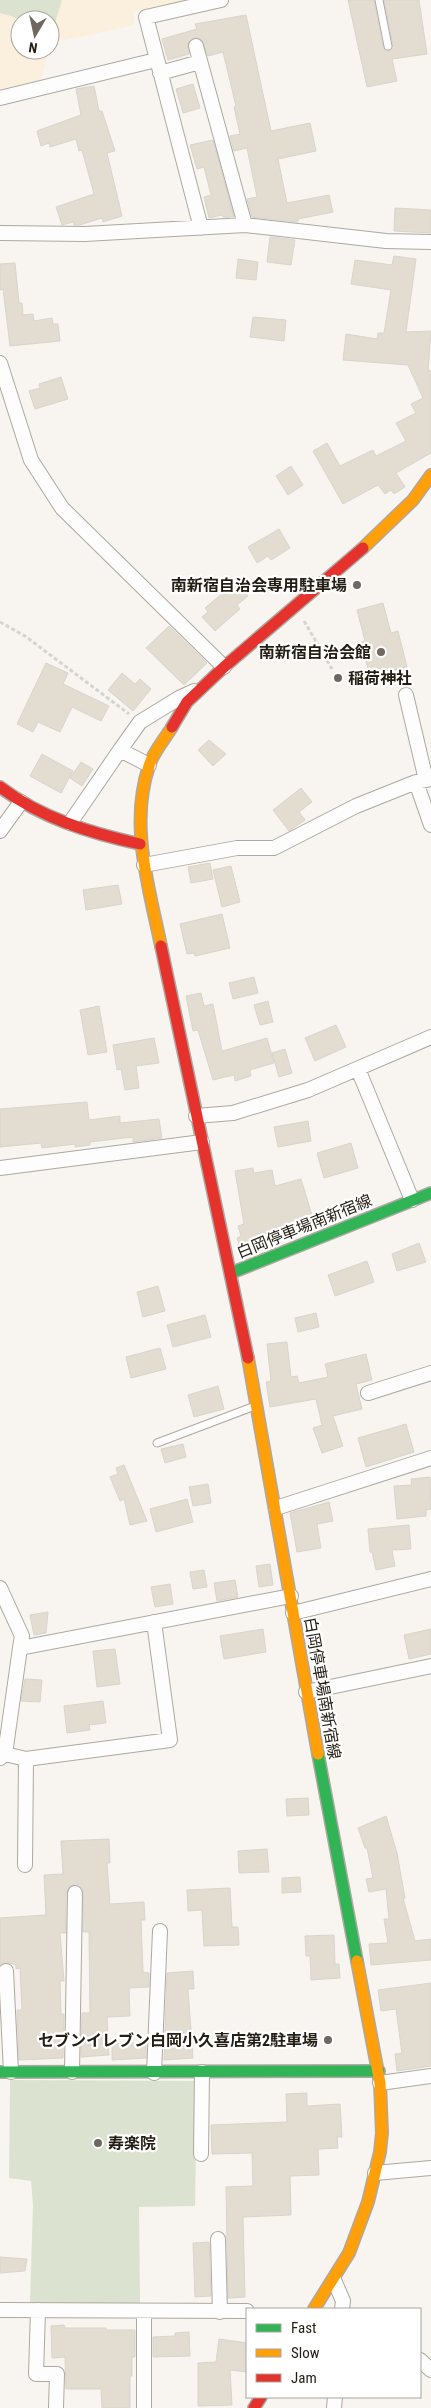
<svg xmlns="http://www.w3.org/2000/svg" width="431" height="2408" font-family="'Roboto Condensed','Noto Sans JP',sans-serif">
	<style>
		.built { fill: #fbf0de }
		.green { fill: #dbe2cf }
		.building { fill: #e2dcd1; stroke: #d9d4cd }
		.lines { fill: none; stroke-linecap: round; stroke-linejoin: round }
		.lane-casing { stroke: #ada8a1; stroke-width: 9 }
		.street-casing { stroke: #ada8a1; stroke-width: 16 }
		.fast-casing { stroke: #ada8a1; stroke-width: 14 }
		.slow-casing { stroke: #ada8a1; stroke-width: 14 }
		.jam-casing { stroke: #ada8a1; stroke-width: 14 }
		.path { stroke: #d5d4d1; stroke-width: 3; stroke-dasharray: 4 2.5; stroke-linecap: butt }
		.lane { stroke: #fefdfd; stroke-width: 7 }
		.street { stroke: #fefdfd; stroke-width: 14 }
		.fast { stroke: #30b455; stroke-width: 11 }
		.slow { stroke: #ff9f0a; stroke-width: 11 }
		.jam { stroke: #e5322d; stroke-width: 11 }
		.poi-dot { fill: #6e6860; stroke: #fff; stroke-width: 2 }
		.labels { text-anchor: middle; stroke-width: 4.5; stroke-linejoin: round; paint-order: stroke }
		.poi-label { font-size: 16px; font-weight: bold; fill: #231d13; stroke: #fff; text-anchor: end }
		.street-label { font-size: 16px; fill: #231d13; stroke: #fff }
	</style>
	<rect width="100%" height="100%" fill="#f8f4ef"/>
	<path class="built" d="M0,0h188l-54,11v14l-82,18 -2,5v-28h-30v30h29l-9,32 -40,12z"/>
	<path class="green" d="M0,0h62l-9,29 -3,-1v-8h-26l-24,-7z
		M10,2080l187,1 -2,125 -56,1 1,97h-110l3,-99 -2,-24 -22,-3z"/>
	<path class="building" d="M348,0h26l9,47 6,4 4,-6 -9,-45h35l8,54 -35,5 5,22 -30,6z
		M246,15l25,116 39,-8 6,28 -38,8 9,44 42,-8 4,17 -35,7v3l-46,-5 -5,-18 10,-2 -10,-49 -13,3 -4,-15 10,-2 -6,-27 2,-1 -13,-54 -15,4 -6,-16 -8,-2 -6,5 1,11 -21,6 -6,-21 35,-10 -2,-5z
		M193,84l7,24 -17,5 -7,-24z
		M94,86l5,25h3l13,40 -8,2 15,63 -19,6 -1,-4 -22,7h-6l-1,-3 -11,3 -6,-18 38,-13 -12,-44 -3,1 -3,-12 -26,8 -1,-4 -8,3 -4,-15 44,-16 -5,-26z
		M213,140l21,77h-11l-1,-2 -13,3 -5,-21 7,-2 -7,-28 -7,2 -7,-24z
		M395,208l36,2v23l-37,-2z
		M270,237l25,3 -4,25 -24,-3z
		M394,256l22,3 -10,73 25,-1 -3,39 3,1v82l-35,20 9,14 -11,7 -3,-4 -6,4 -7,-9 -35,19 -30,-53 14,-8 13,23 33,-16 3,6 30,-15 -10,-18 20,-10 -5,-9 12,-6 -15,-33 -65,-5 3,-26 31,5 1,-6h6l7,-43 -40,-6 4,-24 37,5z
		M238,259l20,3 -2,18 -20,-2z
		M15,263l4,40h3l1,12 10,-1 1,7 18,-3 1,6h5l2,17 -50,5 -7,-57 -3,1v-26z
		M253,317l33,3 -2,21 -34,-4z
		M61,377l7,22 -33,10 -6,-18 11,-3 -1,-4z
		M291,466l12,19 -15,10 -12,-19z
		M279,529l11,19 -19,12 -3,-4 -11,7 -9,-16z
		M236,582l12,14 -11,9 3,4 -25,22 -13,-14 6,-5 -3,-4z
		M383,603l8,30 7,-2 9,36 -37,9 -9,-34 4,-1 -8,-31z
		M169,626l38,37 -23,22 -38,-37z
		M46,663l22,10 -5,11 46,22 -8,15 -29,-14 -12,25 -22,-10 -5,10 -16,-8z
		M122,673l13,11 5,-5 11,10 -18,22 -25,-21z
		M209,740l17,14 -13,12 -15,-16z
		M42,754l31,17 -12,22 -31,-17z
		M81,762l12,7 -11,17 -12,-8z
		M301,788l11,14 -13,10 6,8 -16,11 -16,-21z
		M210,863l3,16 -22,4 -3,-16z
		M231,866l9,36 -18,5 -9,-37z
		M118,885l4,19 -36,6 -3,-20z
		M222,914l8,34 -35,8 -1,-3 -7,1 -7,-30z
		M254,977l4,16 -25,6 -4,-16z
		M201,993l3,13 9,-2 9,47 45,-13 7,25 -24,7 1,6 -16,5 -1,-6 -21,5 -15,-50 -5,1 -7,-35z
		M268,1001l5,21 -13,3 -6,-20z
		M99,1006l8,46 -19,3 -8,-45z
		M336,1025l10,22 -31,14 -10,-23z
		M154,1038l5,25 -23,3 3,22 -14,2 -4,-21 -4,1 -4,-25z
		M285,1049l7,24 -13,4 -7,-24z
		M87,1102l2,18 31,-4v7l39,-4 3,19 -29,4v-5l-43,5v3l-15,2v-3l-33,4 -1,-5 -41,4v-38z
		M308,1121l3,20 -33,6 -4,-20z
		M351,1143l7,25 -34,10 -7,-25z
		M253,1168l1,5 18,-3 3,16 26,-7 13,43 -36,10 2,6 -39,12 -4,-12 4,-2 -3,-10 6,-2 -9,-53z
		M419,1243l7,19 -29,9 -5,-17z
		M367,1261l7,21 -39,14 -7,-21z
		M158,1286l7,25 -22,6 -6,-25z
		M316,1313l3,14 -21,5 -3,-14z
		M205,1315l6,22 -38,10 -6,-22z
		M287,1342l4,35 6,-1 2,7 29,-6 -3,-13 41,-10 6,26 -16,4 6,25 -29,7 10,30 -21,7 -9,-25 9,-3 -6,-26 -46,8 -4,-25 5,-1 -4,-37z
		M160,1348l6,21 -35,9 -5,-21z
		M218,1386l6,23 -30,8 -6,-22z
		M406,1424l8,28 -48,15 -8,-29z
		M183,1444l3,13 -21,6 -4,-14z
		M124,1465l23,56 -17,4 -6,-26 -4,2 -10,-24 8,-3 -2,-6z
		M430,1477l1,32 -5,1v6l-29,3 -3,-33 18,-1 -1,-6z
		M208,1484l3,19 -18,3 -4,-19z
		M187,1499l6,23 -37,10 -6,-23z
		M329,1502l4,19 -16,3 4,24 -24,4 -7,-39z
		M409,1525l2,24 -19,1 3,16 -19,4 -4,-18h-2l-2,-23z
		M270,1564l3,21 -14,2 -3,-21z
		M204,1570l3,17 -14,2 -3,-17z
		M235,1580l3,17 -21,4 -3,-18z
		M170,1584l3,20 -18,3 -4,-20z
		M48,1612l-2,21 -12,2 -4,-20z
		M263,1629l3,23 -42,7 -4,-23z
		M431,1629v25l-22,5 -5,-24z
		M115,1649l5,35 -23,3 -4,-36z
		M25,1679l17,1 -2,22 -19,-1z
		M103,1701l3,22 -17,2 1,5 -23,3 -3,-27z
		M308,1798l1,17 -22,1 -1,-17z
		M386,1816l11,37 8,45h-2l12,43 16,-2v21l-60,5 -2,-21 19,-1 -4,-24h5l-3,-30 -17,3 -3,-13 7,-1 -6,-30h-2l-7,-20z
		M109,1839l1,24h-3l3,41 34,-2 1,18h-4l2,52 6,1v14l-20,1 1,28 -23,1 2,38 -28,2 1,-44h8l-1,-81h-6v-43l-4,-4 -9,1 -4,7v40h-6l4,48h-4l1,33h3l-1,44 -44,2 -2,-50h5l-2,-42 -4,1v-4l-10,-3 -6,3v-47l46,-3 -2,-40 19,-1 -2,-33z
		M267,1849l2,23 -30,1 -1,-22z
		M300,1877l1,15 -19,1v-15z
		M230,1888l2,39h6l1,18 -35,1 -2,-36 -14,1 -1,-21z
		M334,1935l1,29h4l1,14 -29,2 -1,-24h-4l-1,-20z
		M193,1971l1,18h-6l5,69 -29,2 3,-87z
		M431,1983v83l-34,5 -2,-17 7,-1 -6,-44 -15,2 -3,-21z
		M138,2043l8,1v14l-34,2v-16z
		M307,2093v13l33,-2 2,33h-5l1,11 -20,1 1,26 -29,1 1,39 -48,2 2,80 -17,1 -2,-111 27,-1 -1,-33 -40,1 -1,-29 76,-3 -1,-28z
		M209,2242l2,54 -16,1 -2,-54z
		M0,2257l27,2 -2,12 -25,2z
		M64,2325l1,3h41v2h29v27h-3v19h-2v32h-28l-1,-19h-35l-1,-32 -13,1 -1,-32z
		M189,2332l1,24 -37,1v-20l22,-1v-3z
		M219,2339l28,4v29l-17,-2 2,35 -34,1v-43l18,-1z"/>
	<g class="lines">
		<g class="lane-casing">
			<path id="lane" d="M379,0l9,46
				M157,1443l98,-37"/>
		</g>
		<g class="street-casing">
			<path id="street" d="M196,46l49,179
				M160,73l40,-11
				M0,98l156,-38
				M201,228l-55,-211 75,-17
				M0,233l85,1 160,-9 141,16 45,1
				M0,363l31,97 31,48 162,159
				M406,695l20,85
				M149,765l-29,-15 20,-28 39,-24 15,-7
				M416,782l15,43
				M70,823l50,-73
				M0,831l21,-29
				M144,865l93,-17h37l82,-42 60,-24 15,-3
				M358,1069l54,131
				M196,1116l37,-3 75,-23 123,-53
				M0,1168l202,-26
				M368,1393l63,-20
				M276,1508l155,-50
				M0,1588l22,48 -2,12
				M293,1613l138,-34
				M306,1692l125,-26
				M5,1754l21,5 144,-19 -16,-118
				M0,1758l5,-4 15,-106 271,-52
				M25,1865l1,-106
				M6,1971l5,101
				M72,2072l3,-179
				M154,2073l6,-142
				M380,2083l51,-7
				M201,2154l1,-82
				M375,2173l56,-5
				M218,2239l2,73
				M334,2280l9,21 -1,8
				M0,2310l247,1
				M38,2310l-2,64h21l-1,34
				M420,2360l11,10
				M144,2408v-97
				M334,2408l1,-11"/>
		</g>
		<g class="fast-casing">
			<path id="fast" d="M231,1273l200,-80
				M318,1754l39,207
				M0,2072l379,-1"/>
		</g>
		<g class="slow-casing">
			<path id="slow" d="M363,548l50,-48 18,-25
				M161,946c-12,-59 -32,-121 -12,-180 4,-14 16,-27 23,-39
				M248,1358l70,396
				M314,2309l35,-56 19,-51 12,-50 2,-19 -2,-50 -23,-122"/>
		</g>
		<g class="jam-casing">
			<path id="jam" d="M172,727l15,-25 37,-35 139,-119
				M0,787c41,31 90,46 140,57
				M161,946l87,412
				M254,2408l7,-11"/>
		</g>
		<path class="path" d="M304,621l28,48
			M0,622l25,14 104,78"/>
		<use href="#lane" class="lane"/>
		<use href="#street" class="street"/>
		<use href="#fast" class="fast"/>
		<use href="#slow" class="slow"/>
		<use href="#jam" class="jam"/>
	</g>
	<g class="poi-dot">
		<circle cx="357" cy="585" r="5"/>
		<circle cx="381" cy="652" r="5"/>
		<circle cx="338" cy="678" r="5"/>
		<circle cx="328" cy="2040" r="5"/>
		<circle cx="98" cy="2143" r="5"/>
	</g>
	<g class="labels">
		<g class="poi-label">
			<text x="347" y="591">南新宿自治会専用駐車場</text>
			<text x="371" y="658">南新宿自治会館</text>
			<text x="348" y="684" text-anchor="start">稲荷神社</text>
			<text x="318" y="2046">セブンイレブン白岡小久喜店第2駐車場</text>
			<text x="108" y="2149" text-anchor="start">寿楽院</text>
		</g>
		<g class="street-label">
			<text transform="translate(304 1226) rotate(-22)" y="6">白岡停車場南新宿線</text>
			<text transform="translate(323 1688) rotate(80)" y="6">白岡停車場南新宿線</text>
		</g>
	</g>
	<rect x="246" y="2308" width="175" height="90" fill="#ffffff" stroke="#a7a5a1"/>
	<rect x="256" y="2324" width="25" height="8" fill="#30b455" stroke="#a7a5a1"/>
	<text x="291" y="2333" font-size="15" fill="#231d13">Fast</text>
	<rect x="256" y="2349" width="25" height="8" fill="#ff9f0a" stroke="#a7a5a1"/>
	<text x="291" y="2358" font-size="15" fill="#231d13">Slow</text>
	<rect x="256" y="2374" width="25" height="8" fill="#e5322d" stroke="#a7a5a1"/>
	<text x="291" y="2383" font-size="15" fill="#231d13">Jam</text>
	<g transform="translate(35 35) rotate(189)"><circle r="24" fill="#ffffff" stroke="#a7a5a1"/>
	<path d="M0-4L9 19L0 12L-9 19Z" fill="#6e6860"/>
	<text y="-8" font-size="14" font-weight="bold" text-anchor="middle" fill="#231d13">N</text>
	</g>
</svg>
